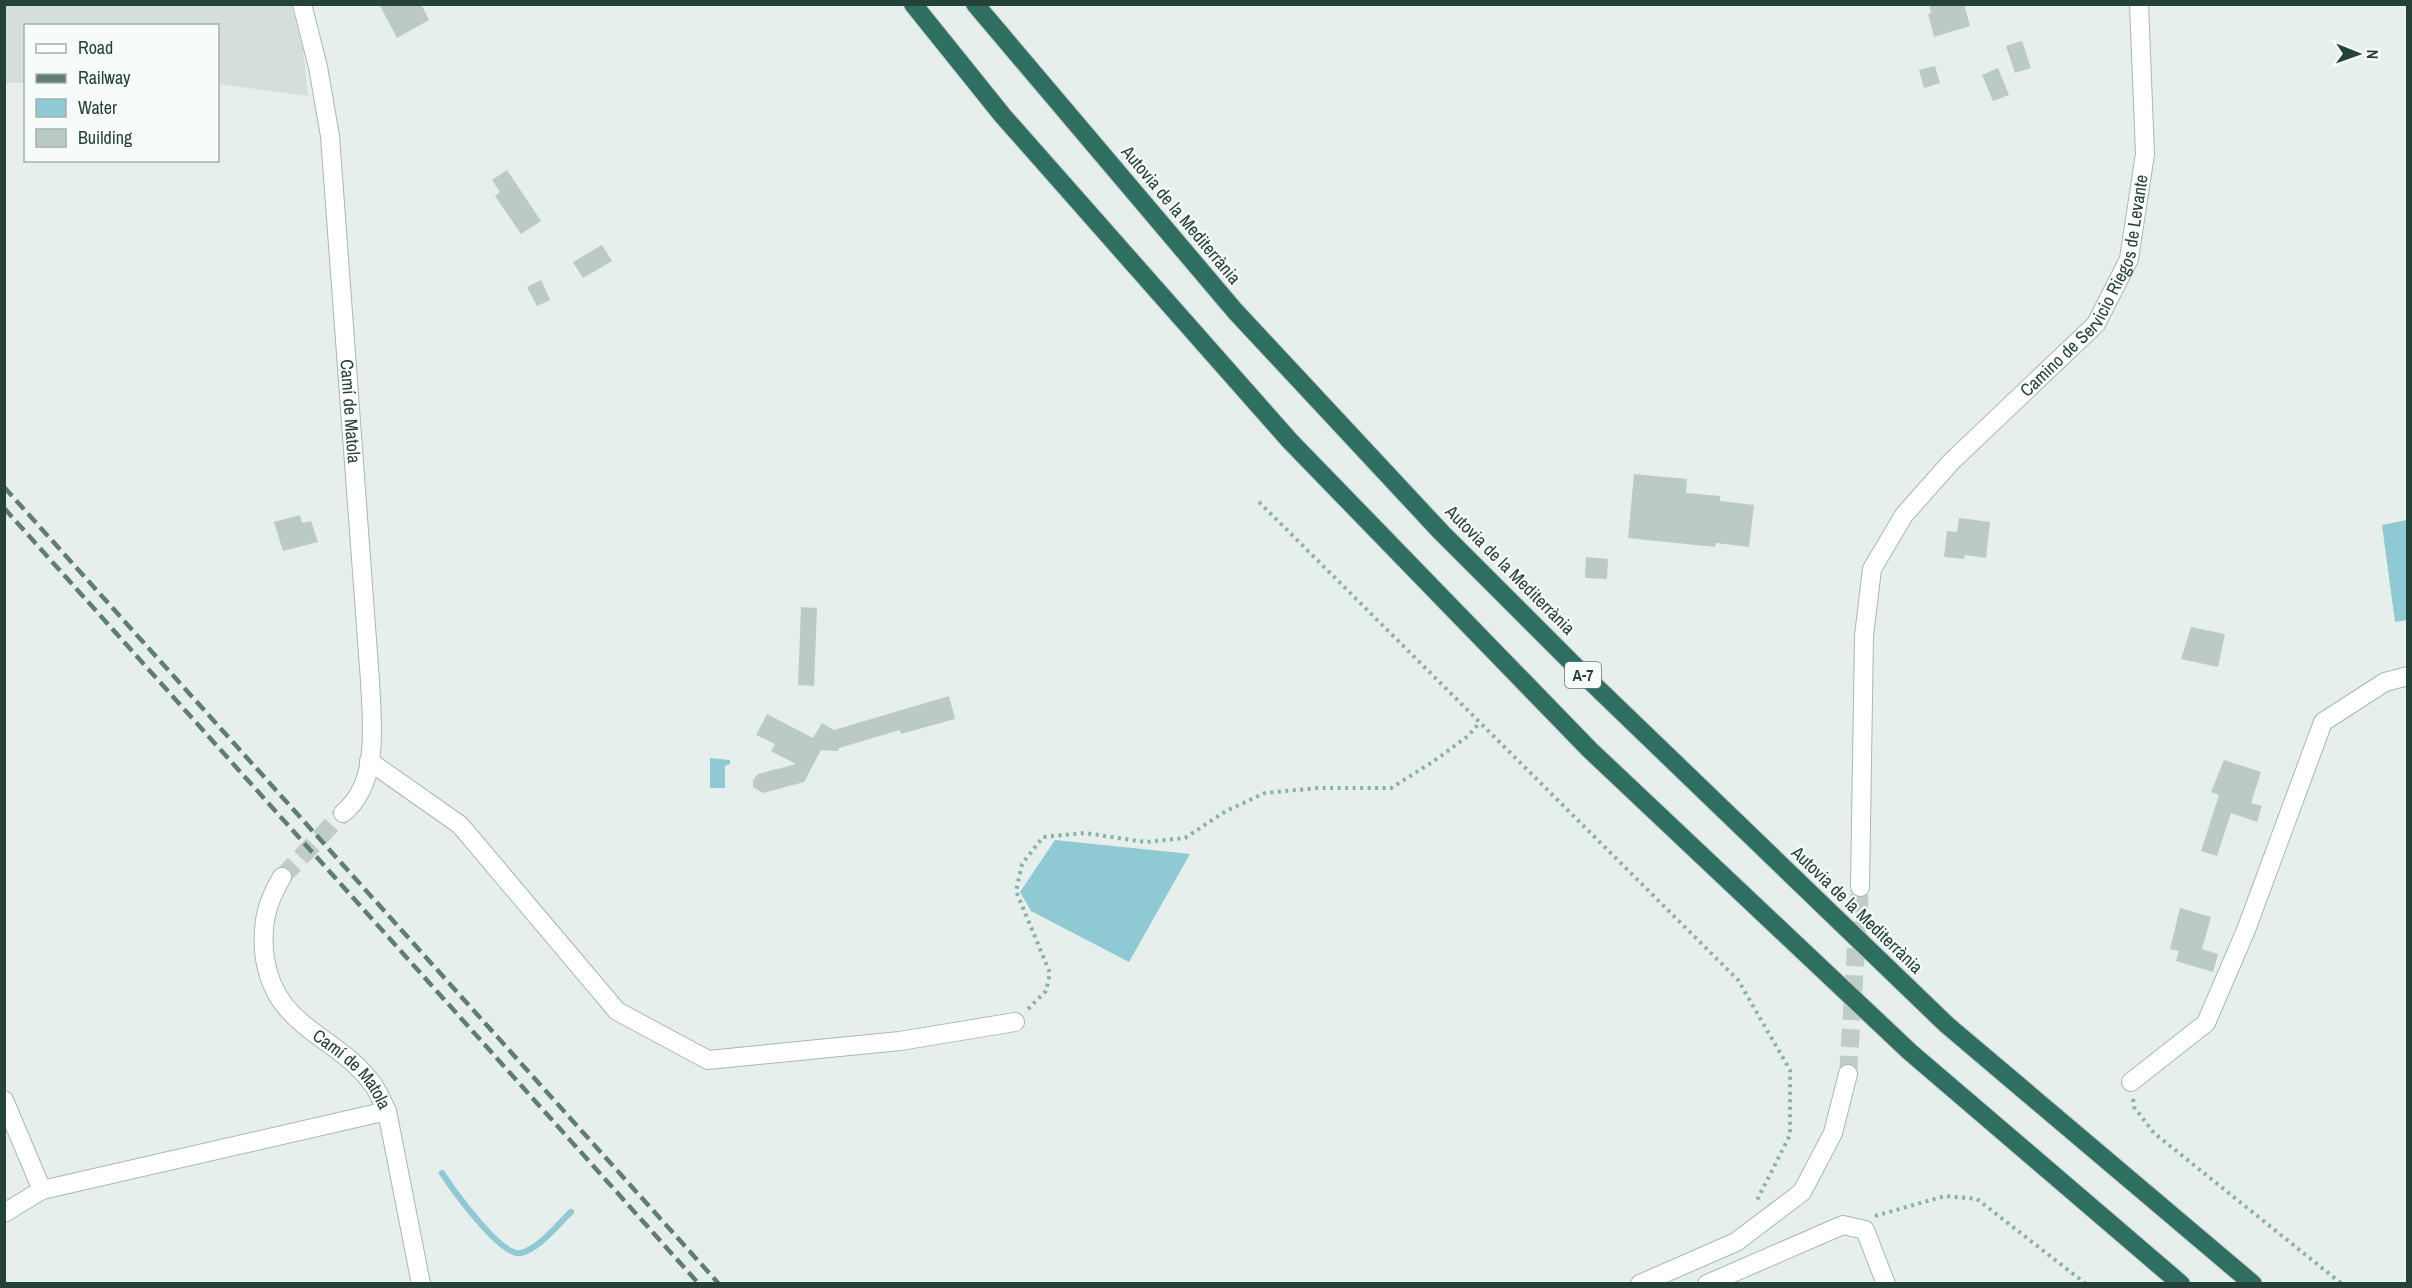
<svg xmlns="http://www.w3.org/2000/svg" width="2412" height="1288" font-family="'Archivo Narrow',sans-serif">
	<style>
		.built { fill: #d4dfda }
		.water { fill: #8ec9d4 }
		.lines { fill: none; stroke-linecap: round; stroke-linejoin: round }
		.stream { stroke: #8ec9d4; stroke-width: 6 }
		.building { fill: #bbcac4 }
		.street-tunnel { stroke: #bfccc8; stroke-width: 18; stroke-dasharray: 18 9; stroke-linecap: butt }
		.street-casing { stroke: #a8b8b2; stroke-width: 20 }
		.highway-casing { stroke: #c2cac8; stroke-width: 20 }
		.path { stroke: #86b3a5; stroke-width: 4; stroke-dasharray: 3 4.5; stroke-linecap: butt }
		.street { stroke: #fff; stroke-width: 18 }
		.highway { stroke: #2f6f62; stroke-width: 18 }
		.rail { stroke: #5f7d75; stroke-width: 4.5; stroke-dasharray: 12 6; stroke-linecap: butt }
		.labels { text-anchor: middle; stroke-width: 4.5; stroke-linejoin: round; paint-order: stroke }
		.shield { fill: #f7fbf9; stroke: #637a73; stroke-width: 1.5 }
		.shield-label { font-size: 16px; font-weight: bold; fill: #24423a }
		.street-label { font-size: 18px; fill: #24423a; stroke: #f7fbf9 }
	</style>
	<rect width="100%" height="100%" fill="#e6efeb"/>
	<path class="built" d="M291,4l12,45 5,47 -90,-12v-58h-192l-1,57h-20v-78z"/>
	<path class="water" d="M2407,520v100l-12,2 -13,-97z
		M710,758l20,2v4l-5,2v22h-15z
		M1055,840l135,14 -61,108 -98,-51 -11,-19z"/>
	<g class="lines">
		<path class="stream" d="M442,1173c11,17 60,85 79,80 19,-5 36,-28 50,-41"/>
	</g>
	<path class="building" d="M379,4h42l8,16 -32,18z
		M1929,4h35l6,22 -36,11 -6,-23 3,-1z
		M2022,41l9,27 -16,5 -9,-27z
		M1935,66l5,17 -16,5 -5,-18z
		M1998,68l11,27 -16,6 -11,-26z
		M507,170l34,51 -20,13 -26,-38 5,-4 -8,-12z
		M602,245l10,16 -29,17 -10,-16z
		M541,280l9,20 -13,6 -10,-19z
		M1634,474l53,5 -1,14 34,3v5l34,4 -5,42 -33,-4 -1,4 -87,-9z
		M300,515l2,8 9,-2 7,21 -35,9 -9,-29z
		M1959,518l31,4 -4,36 -21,-3 -1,4 -20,-2 3,-26 10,1z
		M1586,557l22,2 -1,20 -22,-1z
		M801,607l16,1 -3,78 -16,-1z
		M2191,627l34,7 -7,33 -37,-8z
		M949,696l6,23 -54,15 -1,-4 -61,18 -1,3 -17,-1 -17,32 -41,11 -10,-6v-7l5,-6 38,-10 -25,-13 4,-7 -19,-9 11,-21 46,24 9,-15 12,7z
		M2224,760l37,12 -10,31 11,3 -5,16 -26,-9 -14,43 -16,-5 18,-56 -8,-3z
		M2180,908l31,9 -9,32 16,5 -5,18 -37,-11 3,-10 -9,-2z"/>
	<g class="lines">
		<path class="street-tunnel" d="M282,877l61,-64
			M1848,1074l12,-187"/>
		<g class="street-casing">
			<g id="street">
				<path id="s1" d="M302,4l16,63 12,69 40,545c2,43 10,102 -27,132"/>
				<path d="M369,761l91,64 157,186 91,49 192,-19 115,-19"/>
				<path id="s2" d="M282,877c-15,25 -20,45 -18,74 8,79 73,82 110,135 5,8 9,17 13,25l34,173"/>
				<path id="s3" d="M1860,887l4,-251 8,-67 32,-54 47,-53 145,-138 33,-65 16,-105 -6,-150"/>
				<path d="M2131,1082l75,-59 40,-93 77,-208 62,-40 23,-6"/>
				<path d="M4,1100l38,90"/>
				<path d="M4,1213l38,-23 345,-79"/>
				<path d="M1640,1284l96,-42 66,-50 31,-59 15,-59"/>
				<path d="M1707,1284l136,-59 22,5 21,54"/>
			</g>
		</g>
		<g class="highway-casing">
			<path id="highway" d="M913,4l90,112 287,325 300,309 320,302 271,232
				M975,4l260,307 206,221 148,148 358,345 306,259"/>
		</g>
		<path class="path" d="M1259,502l479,478 52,90v65l-34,67
			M1028,1009l18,-18 4,-18 -34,-82 6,-27 21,-27 42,-4 60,9 40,-4 41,-27 39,-18 53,-5h73l43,-27 34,-25 12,-14
			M2133,1099l1,8 20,26 188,151
			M1875,1216l70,-20 32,3 109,85"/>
		<use href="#street" class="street"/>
		<use href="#highway" class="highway"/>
		<path class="rail" d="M4,487l715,797
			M4,508l695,776"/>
	</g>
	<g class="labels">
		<rect class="shield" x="1565" y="662" width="36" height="26" rx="4.5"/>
		<g class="shield-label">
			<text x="1583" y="681">A-7</text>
		</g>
		<g class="street-label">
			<text transform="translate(1181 215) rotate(50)" y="6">Autovia de la Mediterrània</text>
			<text dy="6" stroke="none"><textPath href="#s3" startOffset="681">Camino de Servicio Riegos de Levante</textPath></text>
			<text dy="6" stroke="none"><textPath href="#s1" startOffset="411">Camí de Matola</textPath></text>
			<text transform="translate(1510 570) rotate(45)" y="6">Autovia de la Mediterrània</text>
			<text transform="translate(1857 910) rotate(44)" y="6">Autovia de la Mediterrània</text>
			<text dy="6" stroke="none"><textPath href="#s2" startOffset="230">Camí de Matola</textPath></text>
		</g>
	</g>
	<rect width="2412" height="1288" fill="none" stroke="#24423a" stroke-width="12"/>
	<rect x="24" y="24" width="195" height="138" fill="#f7fbf9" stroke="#a3b1ad" stroke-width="1.5"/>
	<rect x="36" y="44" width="30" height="9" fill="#ffffff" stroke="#a3b1ad" stroke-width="1.5"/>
	<text x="78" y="54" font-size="18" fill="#24423a">Road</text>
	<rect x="36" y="74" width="30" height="9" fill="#5f7d75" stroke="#a3b1ad" stroke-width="1.5"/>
	<text x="78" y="84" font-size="18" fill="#24423a">Railway</text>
	<rect x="36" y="99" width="30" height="18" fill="#8ec9d4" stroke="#a3b1ad" stroke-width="1.5"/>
	<text x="78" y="114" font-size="18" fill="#24423a">Water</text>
	<rect x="36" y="129" width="30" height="18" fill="#bbcac4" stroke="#a3b1ad" stroke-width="1.5"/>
	<text x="78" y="144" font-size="18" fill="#24423a">Building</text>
	<g transform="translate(2358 54) rotate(91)" stroke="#f7fbf9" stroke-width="4.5" paint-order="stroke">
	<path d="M0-4.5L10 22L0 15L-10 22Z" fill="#24423a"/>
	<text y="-9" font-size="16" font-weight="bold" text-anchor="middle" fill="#24423a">N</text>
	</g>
</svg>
